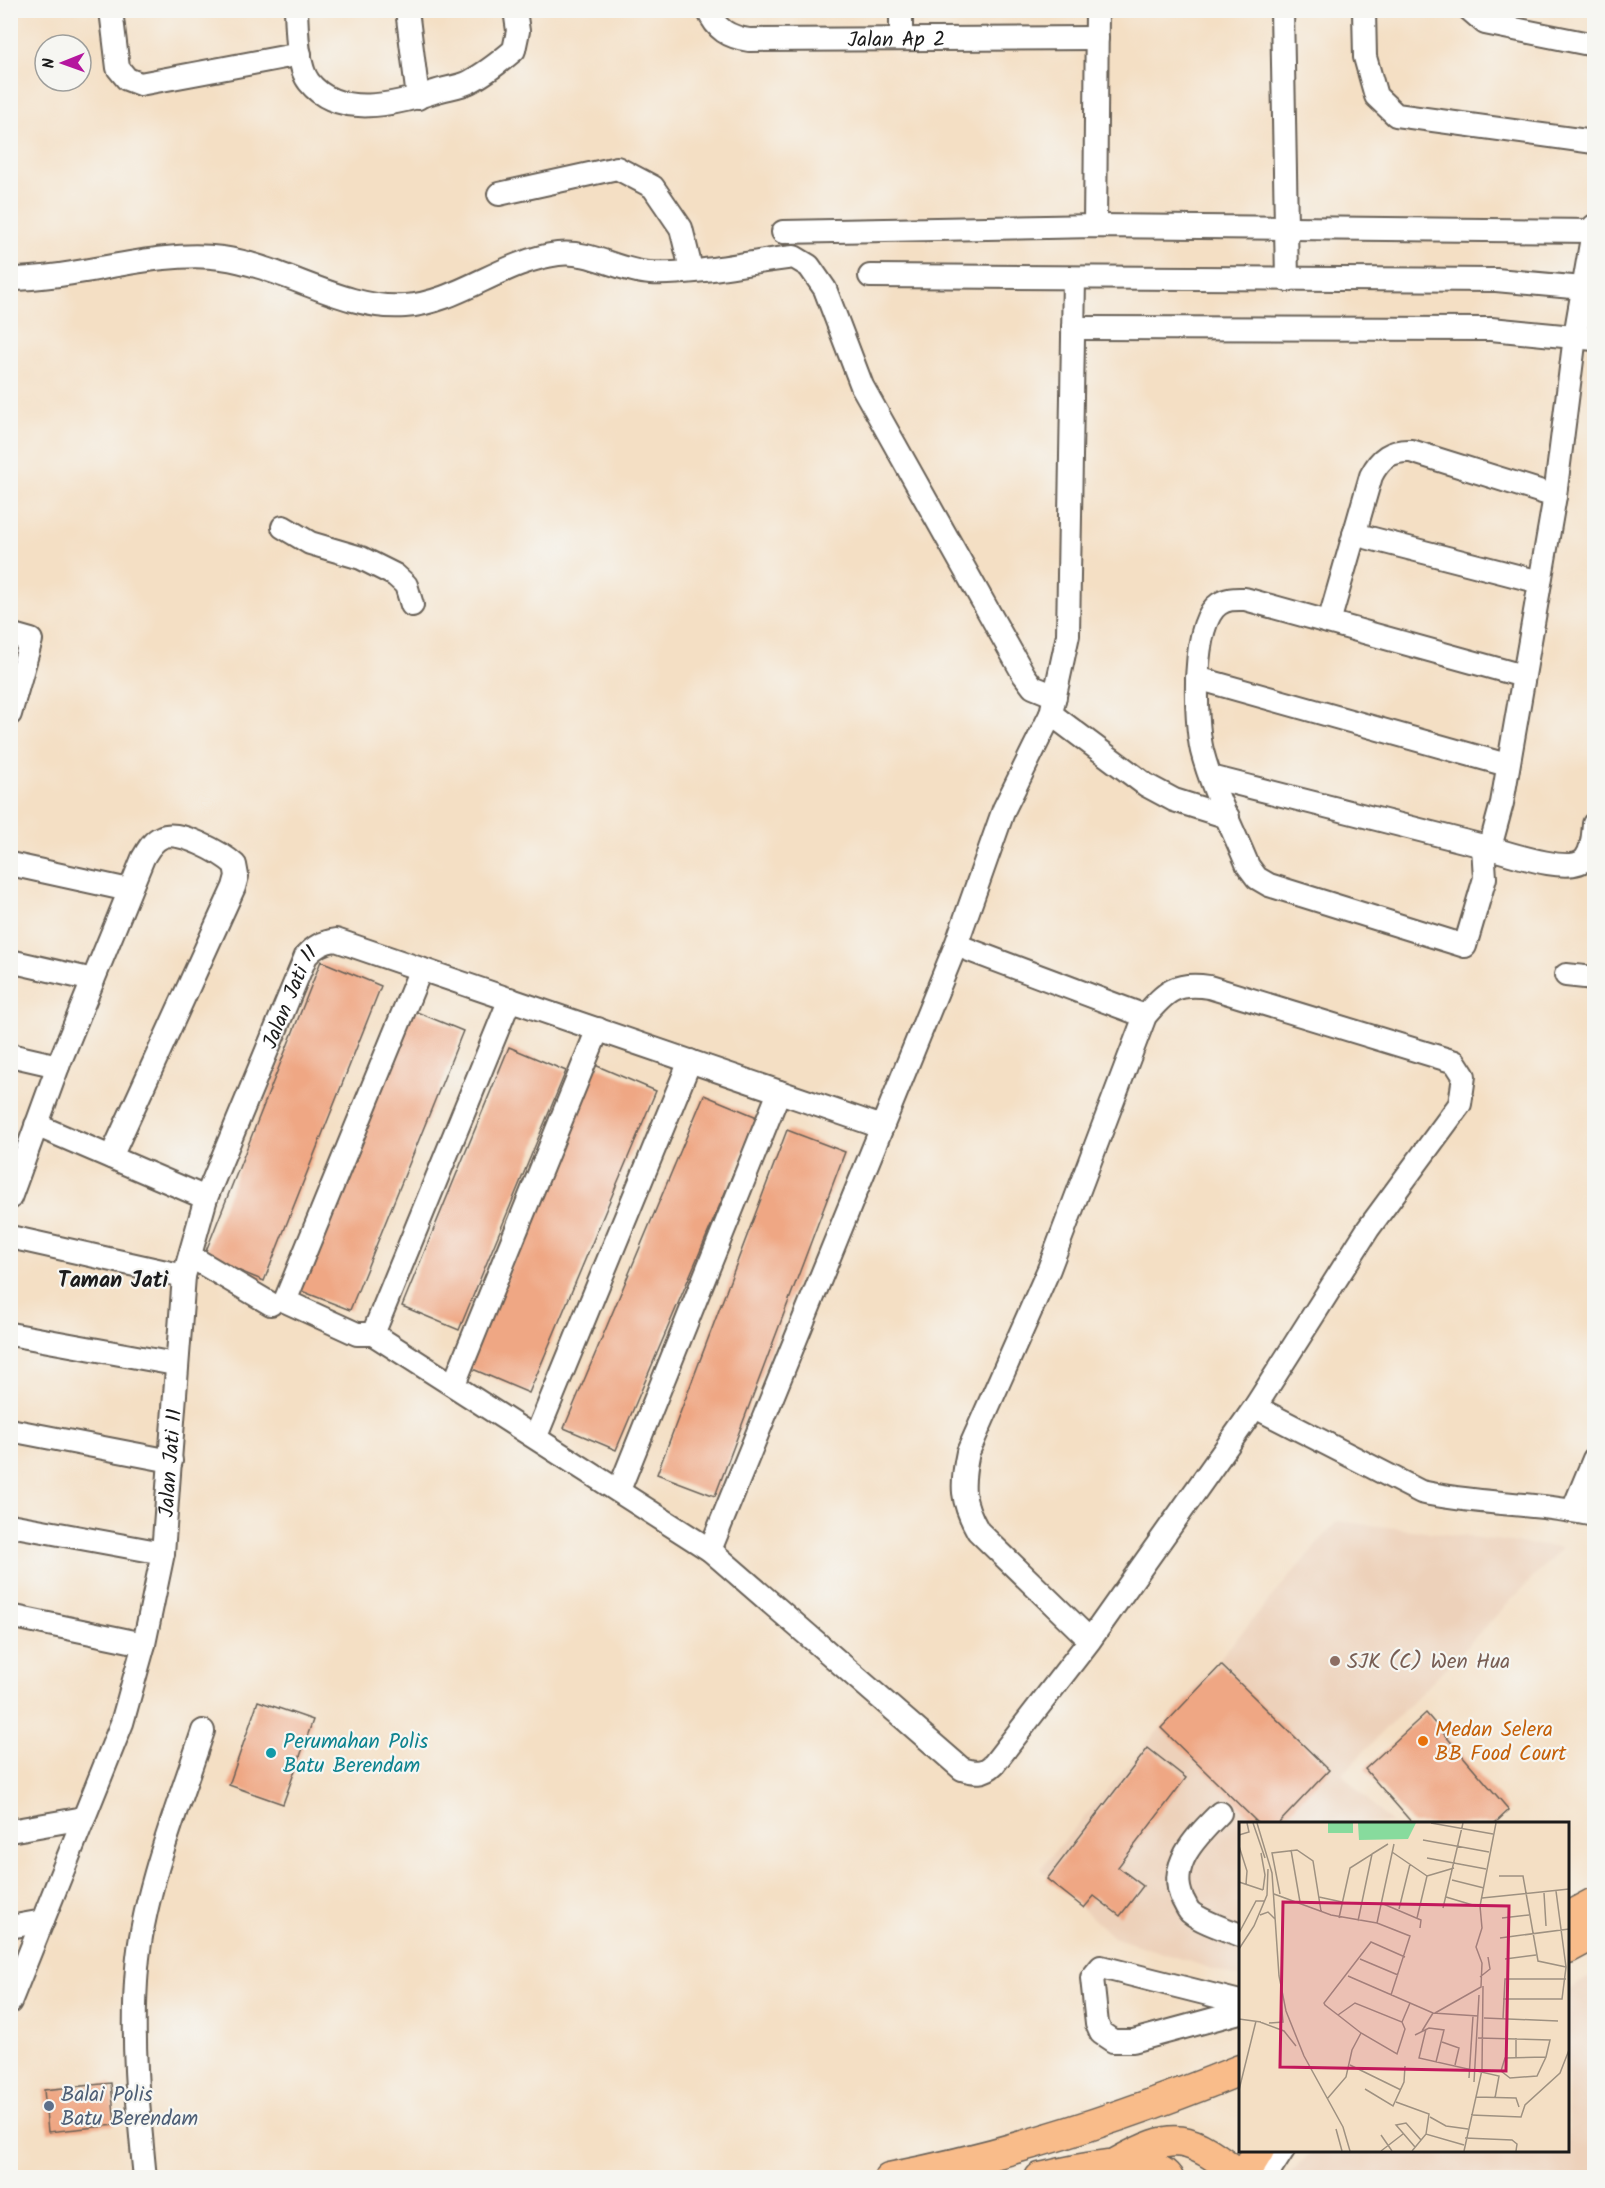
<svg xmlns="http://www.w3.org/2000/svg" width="1605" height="2188" font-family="Kalam,sans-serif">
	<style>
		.built { fill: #edd1ba }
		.building { fill: #efa784 }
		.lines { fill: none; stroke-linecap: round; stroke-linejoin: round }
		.minor-casing { stroke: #686057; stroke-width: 26 }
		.major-casing { stroke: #686057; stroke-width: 33 }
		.minor { stroke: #fff; stroke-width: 22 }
		.major { stroke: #f9bc8a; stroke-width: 30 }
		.education-dot { fill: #8d6e63; stroke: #f6f6f2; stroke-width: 2 }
		.food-dot { fill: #e8710a; stroke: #f6f6f2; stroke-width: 2 }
		.culture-dot { fill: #0f9aa8; stroke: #f6f6f2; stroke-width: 2 }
		.service-dot { fill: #5c6f8a; stroke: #f6f6f2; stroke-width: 2 }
		.labels { text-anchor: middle; stroke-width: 4.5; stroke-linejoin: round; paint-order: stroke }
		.street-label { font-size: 21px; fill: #1c1c1c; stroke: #f6f6f2 }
		.education-label { font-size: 21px; fill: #785e54; stroke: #f6f6f2; text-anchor: start }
		.food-label { font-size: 21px; fill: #c56008; stroke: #f6f6f2; text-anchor: start }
		.culture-label { font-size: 21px; fill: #0d838f; stroke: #f6f6f2; text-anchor: start }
		.service-label { font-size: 21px; fill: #4e5e75; stroke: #f6f6f2; text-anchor: start }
		.neighbourhood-label { font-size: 22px; font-weight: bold; fill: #1c1c1c; stroke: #f6f6f2 }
		.inset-road { fill: none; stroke: #9e9181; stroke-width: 1.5 }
		.view { fill: #c2185b; fill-opacity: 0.15; stroke: #c2185b; stroke-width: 3 }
		.inset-edge { fill: none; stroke: #1c1c1c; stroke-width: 3 }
	</style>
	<rect width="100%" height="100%" fill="#f6f6f2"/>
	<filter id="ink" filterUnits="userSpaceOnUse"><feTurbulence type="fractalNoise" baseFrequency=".0167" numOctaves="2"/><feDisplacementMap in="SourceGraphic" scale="12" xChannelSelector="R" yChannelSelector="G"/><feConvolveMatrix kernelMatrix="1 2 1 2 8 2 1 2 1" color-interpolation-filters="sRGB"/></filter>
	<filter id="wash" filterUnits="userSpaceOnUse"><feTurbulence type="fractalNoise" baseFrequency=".008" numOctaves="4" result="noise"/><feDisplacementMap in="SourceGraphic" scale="24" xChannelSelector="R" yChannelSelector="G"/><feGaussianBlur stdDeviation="1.35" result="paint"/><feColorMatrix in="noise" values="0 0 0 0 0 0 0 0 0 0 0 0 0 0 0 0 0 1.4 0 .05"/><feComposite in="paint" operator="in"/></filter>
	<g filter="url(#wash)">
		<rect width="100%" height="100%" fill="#f4dfc4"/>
		<path class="built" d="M1337,1521l225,27 -220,226 49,49 -151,1v154l-127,-41 -73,-68z
			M1594,1975v202h-308l27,-26 255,-1v-160z"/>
		<g id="blocks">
			<path class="building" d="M321,961l60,25 -117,295 -60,-25z
				M407,1008l56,23 -113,279 -56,-22z
				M509,1047l57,24 -107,259 -57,-24z
				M595,1065l61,26 -127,302 -61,-26z
				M704,1095l53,22 -141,333 -52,-22z
				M787,1130l58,22 -130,344 -58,-22z
				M1221,1665l108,105 -51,54h-19l-98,-96z
				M258,1701l55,19 -30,84 -54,-19z
				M1426,1713l83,97 -15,14h-81l-48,-55z
				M1148,1748l38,30 -68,89 25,19 -23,30 -26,-20 -10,12 -37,-29z
				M111,2083l4,42 -67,7 -4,-42z"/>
		</g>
	</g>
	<g filter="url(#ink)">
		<use href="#blocks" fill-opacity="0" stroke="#686057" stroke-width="1.5"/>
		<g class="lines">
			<g class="minor-casing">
				<g id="minor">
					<path d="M111,10l7,58 9,11 13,5 160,-30"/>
					<path d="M296,10c1,19 1,57 13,72 29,37 88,22 125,10 11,-4 25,-5 35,-10 16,-8 32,-21 45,-32l4,-19 -3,-21"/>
					<path d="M407,10l11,88"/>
					<path id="s1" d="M708,10c8,20 21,27 41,30l348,-2"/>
					<path d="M901,10v27"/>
					<path d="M1282,10l5,270"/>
					<path d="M1364,10l1,47 11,39 20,19 198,27"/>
					<path d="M1470,10l15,13 109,22"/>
					<path d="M499,194l118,-26 36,19 28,41 10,41"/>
					<path d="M1095,226l2,-216"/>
					<path d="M783,232l312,-6 499,5"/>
					<path d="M870,276l626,4 98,9"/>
					<path d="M10,279c70,0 145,-30 212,-21 60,8 123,53 183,48 52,-3 97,-45 153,-52 32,-4 60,17 92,19 46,2 98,-11 144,-16l15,9 16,23 37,97 162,289 9,12 22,9"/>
					<path d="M1073,328l418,1 103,10"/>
					<path d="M283,527l27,16 51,15 34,17 11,10 6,20"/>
					<path d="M1354,534l186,48"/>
					<path d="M1329,622l42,-146c9,-18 20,-26 40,-25l144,45"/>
					<path d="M10,634l21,6 -21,74"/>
					<path d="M1523,676l-278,-77c-9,0 -17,-1 -26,5 -28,18 -24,117 -17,147 10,39 31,78 46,115l9,12 12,7 196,61 20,-68 -2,-32c21,5 86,30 102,13 8,-9 8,-24 9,-35"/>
					<path d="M1197,678l310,87"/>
					<path d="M1051,714l95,71 28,15 54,17"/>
					<path d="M1211,777l272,69 9,-6 10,-37 53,-307 20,-160 19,-110"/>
					<path d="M10,864l119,26"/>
					<path d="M956,945l189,71"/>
					<path d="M10,961l83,19"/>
					<path d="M421,969l-136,332 72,33h16l337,216 252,219c13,4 22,5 32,-5l96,-124 165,-233 113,-178 92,-125 4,-28 -9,-14 -246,-75c-33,-5 -43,4 -64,29l-96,253 -81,183c-7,33 -7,49 10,79l112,109"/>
					<path d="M1566,975l28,3"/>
					<path d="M10,1055l48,11"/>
					<path d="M36,1125l170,73"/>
					<path d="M10,1198l48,-132 85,-208c5,-8 9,-17 19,-21 17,-8 60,16 73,28l2,11 -3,11 -123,270"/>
					<path d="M10,1237l174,39"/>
					<path d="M190,1256l81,48"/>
					<path d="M10,1334l165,30"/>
					<path d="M373,1334l137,-335"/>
					<path d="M454,1384l144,-355"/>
					<path d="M1255,1407l166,85c57,13 116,10 173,23"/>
					<path d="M10,1430l161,31"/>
					<path d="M536,1436l154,-375"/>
					<path d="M619,1490l160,-398"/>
					<path d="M1573,1510l21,-51"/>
					<path d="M10,1525l153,28"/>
					<path d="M710,1550l246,-605 48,-136 47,-95 17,-79 6,-357"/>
					<path d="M10,1616l134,28"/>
					<path d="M1220,1813c-22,22 -54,52 -37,87 2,3 4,9 7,12 12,10 35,17 50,23"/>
					<path d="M10,1831l74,-13"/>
					<path d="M10,1927l33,-6"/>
					<path id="s2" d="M10,2002l112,-279 22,-79 19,-91 21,-277 22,-78 100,-242c9,-10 17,-14 30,-16l546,187"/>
					<path d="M1240,2002l-139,-35 -9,11 5,46 4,9 12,8h20l107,-29"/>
					<path d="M145,2178c-7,-70 -14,-140 -8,-210 6,-76 42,-164 66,-237"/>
					<path d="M1265,2178l18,-28"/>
				</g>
			</g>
			<g class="major-casing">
				<path id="major" d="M1568,1917l26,-14
					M1568,1948l26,-14
					M1115,2164c63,-35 71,-29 128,13
					M889,2178c121,-23 238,-62 351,-108
					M1040,2178c28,-6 109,-28 128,0
					M1242,2178l17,-28"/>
			</g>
			<use href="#minor" class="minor"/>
			<use href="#major" class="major"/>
		</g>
	</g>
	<circle class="education-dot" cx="1335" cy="1661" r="6"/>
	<circle class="food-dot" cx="1423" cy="1741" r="6"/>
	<circle class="culture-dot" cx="271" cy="1753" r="6"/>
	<circle class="service-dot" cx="49" cy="2106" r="6"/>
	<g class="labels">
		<g class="street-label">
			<text dy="7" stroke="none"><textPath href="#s1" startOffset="201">Jalan Ap 2</textPath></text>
			<text dy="7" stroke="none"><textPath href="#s2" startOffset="1052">Jalan Jati 11</textPath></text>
			<text dy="7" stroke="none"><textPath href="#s2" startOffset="566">Jalan Jati 11</textPath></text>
		</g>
		<g class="education-label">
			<text x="1347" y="1668">SJK (C) Wen Hua</text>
		</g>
		<g class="food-label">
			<text x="1435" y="1736">Medan Selera<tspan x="1435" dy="24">BB Food Court</tspan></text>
		</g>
		<g class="culture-label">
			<text x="283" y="1748">Perumahan Polis<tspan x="283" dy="24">Batu Berendam</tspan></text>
		</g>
		<g class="service-label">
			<text x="61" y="2101">Balai Polis<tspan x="61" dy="24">Batu Berendam</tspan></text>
		</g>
		<g class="neighbourhood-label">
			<text x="113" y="1287">Taman Jati</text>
		</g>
	</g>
	<g transform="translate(1239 1822)">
		<rect width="330" height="330" fill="#f4dfc4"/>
		<path d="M89,1h25v10h-25zM119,1h58l-8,16 -49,1z" fill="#87db9d"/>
		<path class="inset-road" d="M14,1l12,35M18,1l15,50 7,103 7,35 18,45 39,71 7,24M192,1l62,11M0,13l10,-3 -2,-9M184,18l66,12M0,24l8,25 -1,13M52,28l9,52M153,30l35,24 -10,42M22,31l4,22 -2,15M133,32l16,-10M188,36l59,11M188,54l27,-8M260,54h24l15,85 28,6M213,58l32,8M0,60l24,8M305,71l2,33M35,72l57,21 46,8 33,13 -19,59M41,72l-8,-41 25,-3 16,11 8,50M80,75l23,5M207,75l30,9M243,76l87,-9M142,81l40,17 -1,8M204,86l20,-85M160,87l11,-45M21,93l8,-3 7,7M100,96l11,-50 22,-14 -14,67M263,96l27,-3M138,101l17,-79M0,111l17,-32h8M261,116l69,-9M0,127l15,-23 13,-31 1,-26M121,137l38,16M266,137l31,-4M109,154l85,37 45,3M241,155l10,-8 -2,-12M264,177h59l4,-32 -10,-76M196,191l46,-26 1,-24 -6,-16 6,-19 -2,-22 16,-83M99,193l17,-12 47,19 3,7 -8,25 -36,-21 -23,-18 -13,-10 -1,-2 47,-61 34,15M245,196l74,3M0,197l22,3M264,197l2,-40h61M21,200l24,9 12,15M163,200l8,-19M30,201l14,-1 -2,-22M187,207l-7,29 80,18 -4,22M183,209l11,-18M176,213l14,-7 15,2 -8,32M239,216l72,2 -4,17 -9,19 -27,2 -9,-7 4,-13 41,-1M203,220l17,6 -4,17M277,235v-19M111,243l51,25M230,256l4,-62M235,260l5,-87M126,267l28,17 11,-24 1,-16M0,268l17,-69M237,275l40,1 3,9M88,277l19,-22 6,-27 9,-17M157,280l33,12 -3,20M232,293l50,2 4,-12 35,-32 9,-23M191,295l16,9 22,3M97,307l6,22M142,313l11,16M226,316l47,2 5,4 -1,7M176,325l-19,-22 10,-2 15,17M142,329l22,-17M173,329l14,-17 38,11M225,329l18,-81 1,-84"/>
		<path class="view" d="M44,80l226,4 -3,165 -226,-4z"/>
		<rect width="330" height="330" class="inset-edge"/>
	</g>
	<rect width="1605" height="2188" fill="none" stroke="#f6f6f2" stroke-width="36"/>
	<g transform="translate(63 63) rotate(269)"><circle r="28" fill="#f6f6f2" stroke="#9f9f9c" stroke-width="1.5"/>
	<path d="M0-4.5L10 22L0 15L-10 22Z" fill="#b5179e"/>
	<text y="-9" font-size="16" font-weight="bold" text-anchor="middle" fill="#1c1c1c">N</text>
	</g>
</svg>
